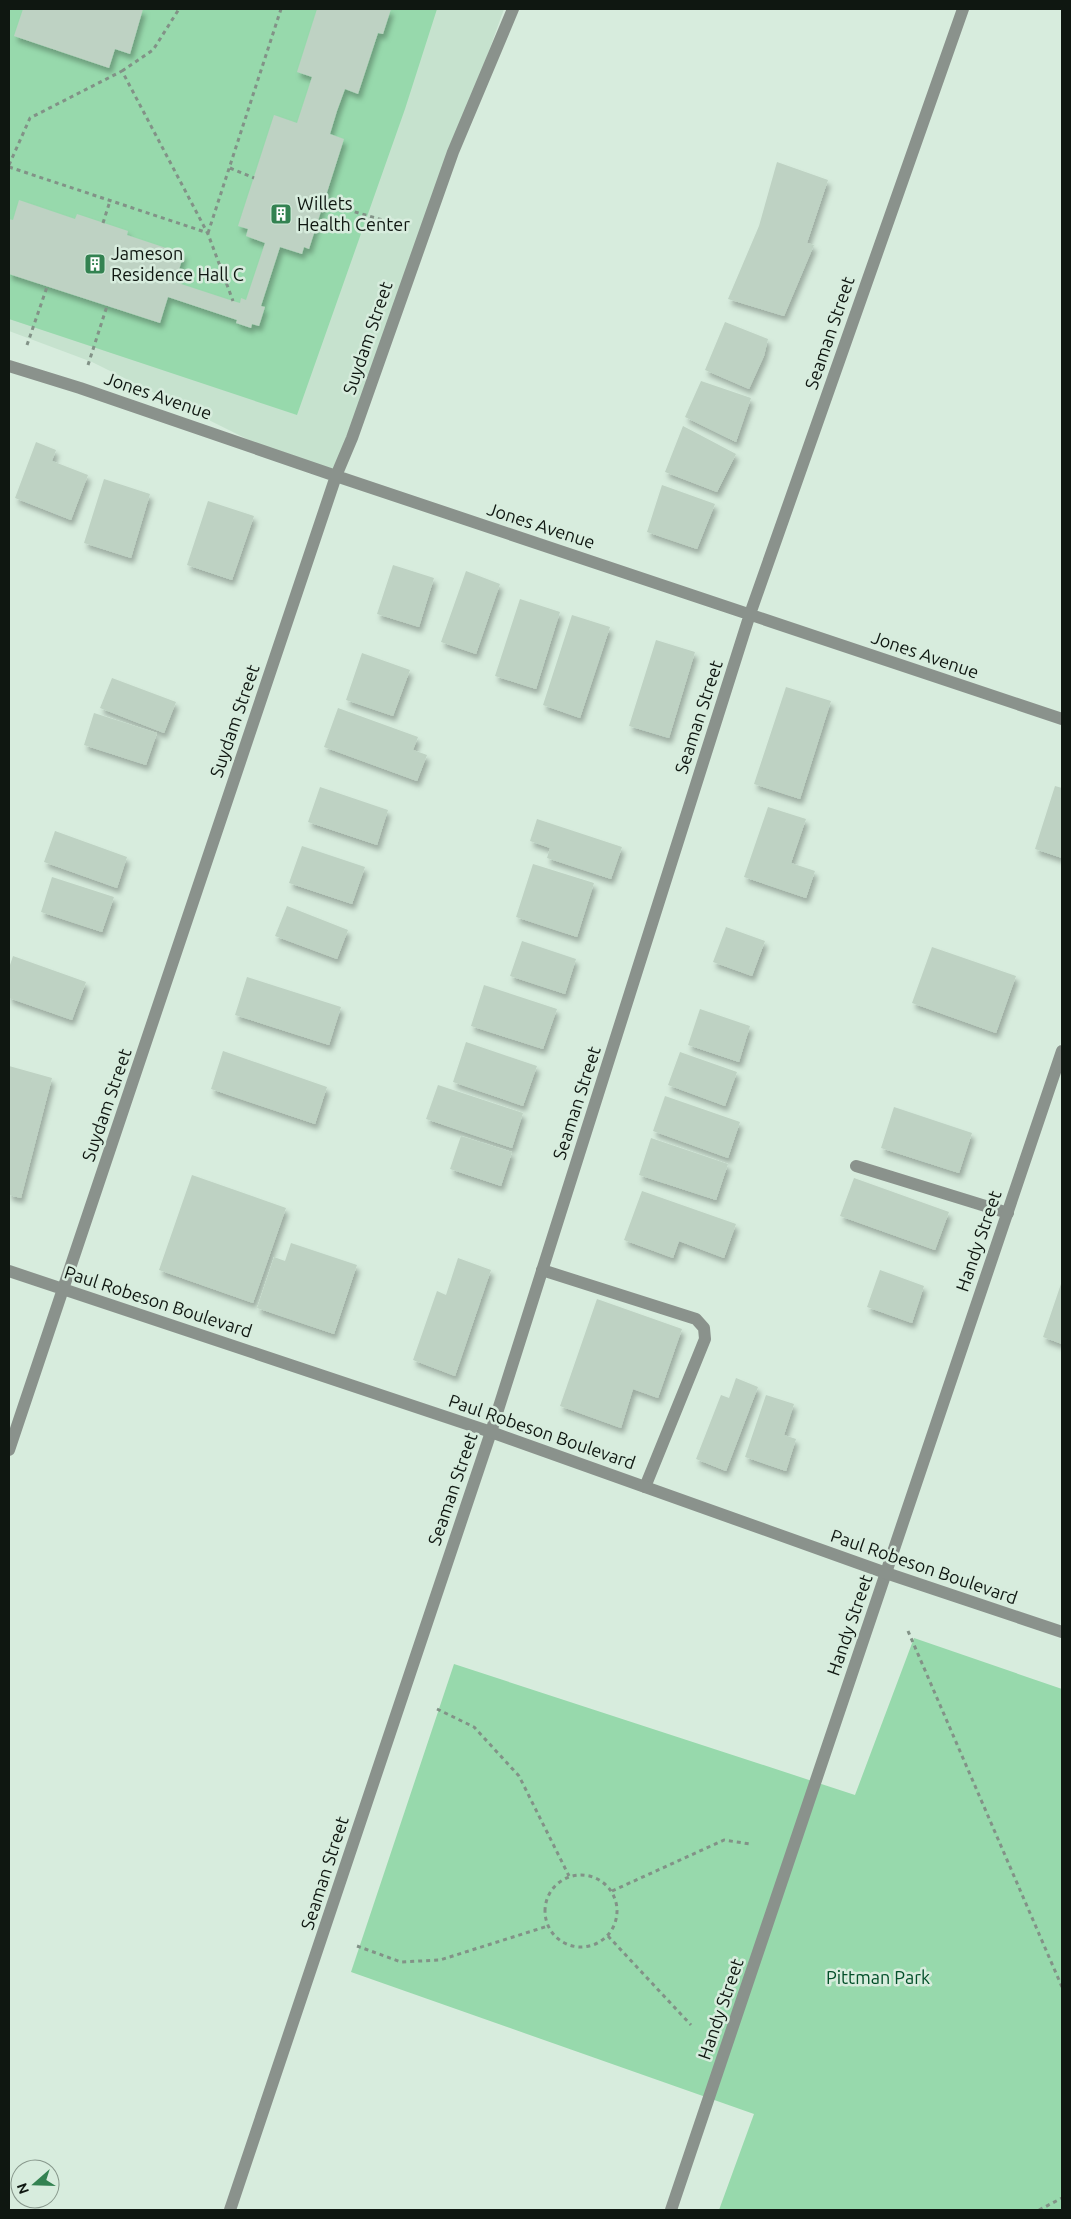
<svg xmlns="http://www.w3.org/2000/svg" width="1071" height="2219" font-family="Ubuntu,sans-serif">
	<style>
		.built { fill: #c6e2ce }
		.green { fill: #97d9ac }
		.building { fill: #bed2c3; filter: url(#shadow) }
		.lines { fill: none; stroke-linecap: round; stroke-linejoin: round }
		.path { stroke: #829287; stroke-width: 3; stroke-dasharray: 4 4; stroke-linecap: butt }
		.service { stroke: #8a928c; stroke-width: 12 }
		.minor { stroke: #8a928c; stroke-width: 12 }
		.tertiary { stroke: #8a928c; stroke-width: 12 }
		.labels { text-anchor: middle; stroke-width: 5; stroke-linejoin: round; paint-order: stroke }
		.poi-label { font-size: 18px; fill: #0f1711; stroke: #d7ecdd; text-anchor: start }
		.street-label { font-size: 18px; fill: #0f1711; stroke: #d7ecdd }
		.park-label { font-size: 18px; fill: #024f29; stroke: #d7ecdd }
	</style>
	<defs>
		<filter id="shadow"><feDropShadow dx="3" dy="5.5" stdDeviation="2.5" flood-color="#0004"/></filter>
	</defs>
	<rect width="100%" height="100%" fill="#d7ecdd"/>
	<path class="built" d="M9,9h495l-168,467 -47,-16 -197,-98 -83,-31z"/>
	<path class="green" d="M9,9h428l-32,100 -108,306 -288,-96z
		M914,1638l148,51v521h-343l35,-96 -403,-142 103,-308 401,131z"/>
	<path class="building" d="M23,9h120l-13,45 -15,-5 -6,19 -95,-32z
		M317,9h74l-8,25 -5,-1 -20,61 -13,-5 -8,22 -7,23 14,5 -35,110 -5,-2 -2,7 -22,-7 -19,59 4,1 -6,19 -7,-2 -1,4 -15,-5 1,-3 -69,-23 -8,26 -151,-49v-55l4,1 6,-20 56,19 2,-5 51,17 -1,4 57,19 -9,28 58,19 7,2 1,-5 5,2 19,-57 -19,-7 2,-7 -10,-3 36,-111 23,8 15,-46 -15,-5z
		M777,162l51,18 -21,63 7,2 -30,71 -56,-17 31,-73z
		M725,322l43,17 -4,17 -15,33 -44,-19z
		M701,381l50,17 -15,44 -51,-25z
		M683,426l53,28 -19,38 -52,-20z
		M36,442l20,8 -4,11 36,14 -17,45 -56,-22z
		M104,479l46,15 -19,64 -47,-15z
		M662,485l53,19 -18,45 -50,-17z
		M208,501l46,15 -22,64 -45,-15z
		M393,565l41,13 -15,49 -42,-13z
		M466,571l34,13 -24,70 -35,-12z
		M520,599l40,13 -24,77 -41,-13z
		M572,615l38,12 -30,91 -37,-13z
		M656,640l39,12 -26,86 -40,-12z
		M362,653l48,17 -17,46 -47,-16z
		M112,678l64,24 -12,31 -64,-25z
		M786,687l45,14 -31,98 -46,-15z
		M338,708l80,29 -5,13 14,5 -10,26 -93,-34z
		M94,713l63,20 -11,32 -62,-20z
		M1055,786l7,2v70l-27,-9z
		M320,787l68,23 -11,35 -69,-23z
		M768,807l38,12 -15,44 24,8 -9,27 -62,-21z
		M537,819l85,28 -11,32 -64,-21 3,-10 -20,-7z
		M55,831l72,26 -10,31 -73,-26z
		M302,846l63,21 -13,37 -63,-21z
		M533,864l61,19 -17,54 -61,-20z
		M52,877l62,20 -12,35 -61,-20z
		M287,906l61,24 -11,29 -62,-23z
		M726,927l39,14 -13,35 -39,-14z
		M522,941l54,18 -11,35 -55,-18z
		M932,947l84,29 -20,57 -84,-30z
		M13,956l73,26 -14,38 -63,-22v-30z
		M247,977l94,30 -12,38 -94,-30z
		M484,985l73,24 -14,40 -72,-23z
		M700,1009l50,17 -11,36 -51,-17z
		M466,1042l71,24 -14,40 -70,-24z
		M223,1051l104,36 -12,37 -104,-35z
		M680,1052l57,20 -12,34 -57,-21z
		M9,1066l43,12 -31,120 -12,-3z
		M438,1085l85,28 -11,35 -86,-29z
		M665,1096l75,26 -12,36 -75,-27z
		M894,1107l78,26 -13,40 -78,-25z
		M461,1136l51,16 -11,34 -51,-17z
		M651,1138l77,26 -12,36 -77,-25z
		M192,1175l94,33 -33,95 -94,-33z
		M854,1178l95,34 -14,38 -95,-34z
		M642,1191l94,33 -12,34 -45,-17 -6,17 -49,-18z
		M291,1243l66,22 -23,69 -77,-26 17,-51 11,4z
		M458,1258l33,12 -36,106 -42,-16 24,-69 9,4z
		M880,1270l44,16 -12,37 -45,-16z
		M1062,1281v63l-19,-7z
		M597,1299l85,30 -24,69 -25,-9 -12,39 -61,-22z
		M736,1378l22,9 -32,84 -30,-12 25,-64 8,3z
		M766,1395l28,9 -10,31 12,4 -10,32 -41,-14z"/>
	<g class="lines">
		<path class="path" d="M122,71l31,-21 26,-41
			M9,165l21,-47 92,-47 86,163 25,67
			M9,167l199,66
			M230,168l24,10
			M324,203l76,22
			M103,223l7,-22
			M208,233l73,-224
			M27,345l20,-58
			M88,365l19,-59
			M908,1631l154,356
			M437,1709l37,18 45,49 50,100
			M545 1911a36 36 0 1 1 72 0a36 36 0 1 1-72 0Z
			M612,1891l112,-51 26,4
			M608,1936l83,89
			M357,1946l44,16 39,-2 108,-34
			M1039,2210l23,-12"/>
		<path class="service" d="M856,1166l152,47
			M542,1270l154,49 8,9 1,11 -60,148"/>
		<path class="minor" d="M9,366l71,22 256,88 726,243
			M63,1289l273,-813 16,-38 101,-286 60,-143
			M230,2210l261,-778 259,-818 213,-605
			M671,2210l391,-1159"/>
		<path class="tertiary" d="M9,1271l482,161 395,141 176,59
			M9,1450l54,-161"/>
	</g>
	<defs>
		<g id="building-square" transform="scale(1.125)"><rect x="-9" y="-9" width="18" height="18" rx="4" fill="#338251" stroke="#d7ecdd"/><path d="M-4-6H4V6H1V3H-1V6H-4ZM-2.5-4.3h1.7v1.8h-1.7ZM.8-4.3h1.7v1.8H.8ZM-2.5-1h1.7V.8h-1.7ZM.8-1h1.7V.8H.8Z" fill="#fff"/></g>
	</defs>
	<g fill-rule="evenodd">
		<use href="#building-square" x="281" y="214"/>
		<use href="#building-square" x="95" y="264"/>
	</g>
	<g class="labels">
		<g class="poi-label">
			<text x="297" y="210">Willets<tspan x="297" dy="21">Health Center</tspan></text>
			<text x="111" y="260">Jameson<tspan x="111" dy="21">Residence Hall C</tspan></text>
		</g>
		<g class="street-label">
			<text transform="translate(830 333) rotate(-71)" y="6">Seaman Street</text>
			<text transform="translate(368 338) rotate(-71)" y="6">Suydam Street</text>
			<text transform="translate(158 396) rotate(19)" y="6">Jones Avenue</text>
			<text transform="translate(541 526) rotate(18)" y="6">Jones Avenue</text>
			<text transform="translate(925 655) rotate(19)" y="6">Jones Avenue</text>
			<text transform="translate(699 717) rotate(-72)" y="6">Seaman Street</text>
			<text transform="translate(235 721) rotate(-71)" y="6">Suydam Street</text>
			<text transform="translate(577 1103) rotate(-72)" y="6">Seaman Street</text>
			<text transform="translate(107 1105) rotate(-71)" y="6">Suydam Street</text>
			<text transform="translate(979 1241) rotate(-71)" y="6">Handy Street</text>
			<text transform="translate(158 1302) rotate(18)" y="6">Paul Robeson Boulevard</text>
			<text transform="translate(542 1432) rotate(19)" y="6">Paul Robeson Boulevard</text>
			<text transform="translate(453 1489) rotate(-71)" y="6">Seaman Street</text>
			<text transform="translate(924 1567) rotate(19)" y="6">Paul Robeson Boulevard</text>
			<text transform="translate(850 1625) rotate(-71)" y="6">Handy Street</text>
			<text transform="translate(325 1873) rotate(-72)" y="6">Seaman Street</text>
			<text transform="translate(721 2009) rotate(-71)" y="6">Handy Street</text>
		</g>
		<g class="park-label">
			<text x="878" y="1984">Pittman Park</text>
		</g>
	</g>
	<rect width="1071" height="2219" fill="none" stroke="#0f1711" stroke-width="20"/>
	<g transform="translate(35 2184) rotate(250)"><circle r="24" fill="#d7ecdd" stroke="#87978b"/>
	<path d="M0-4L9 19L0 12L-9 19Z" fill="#338251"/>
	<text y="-8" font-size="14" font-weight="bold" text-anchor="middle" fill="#0f1711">N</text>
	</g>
</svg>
